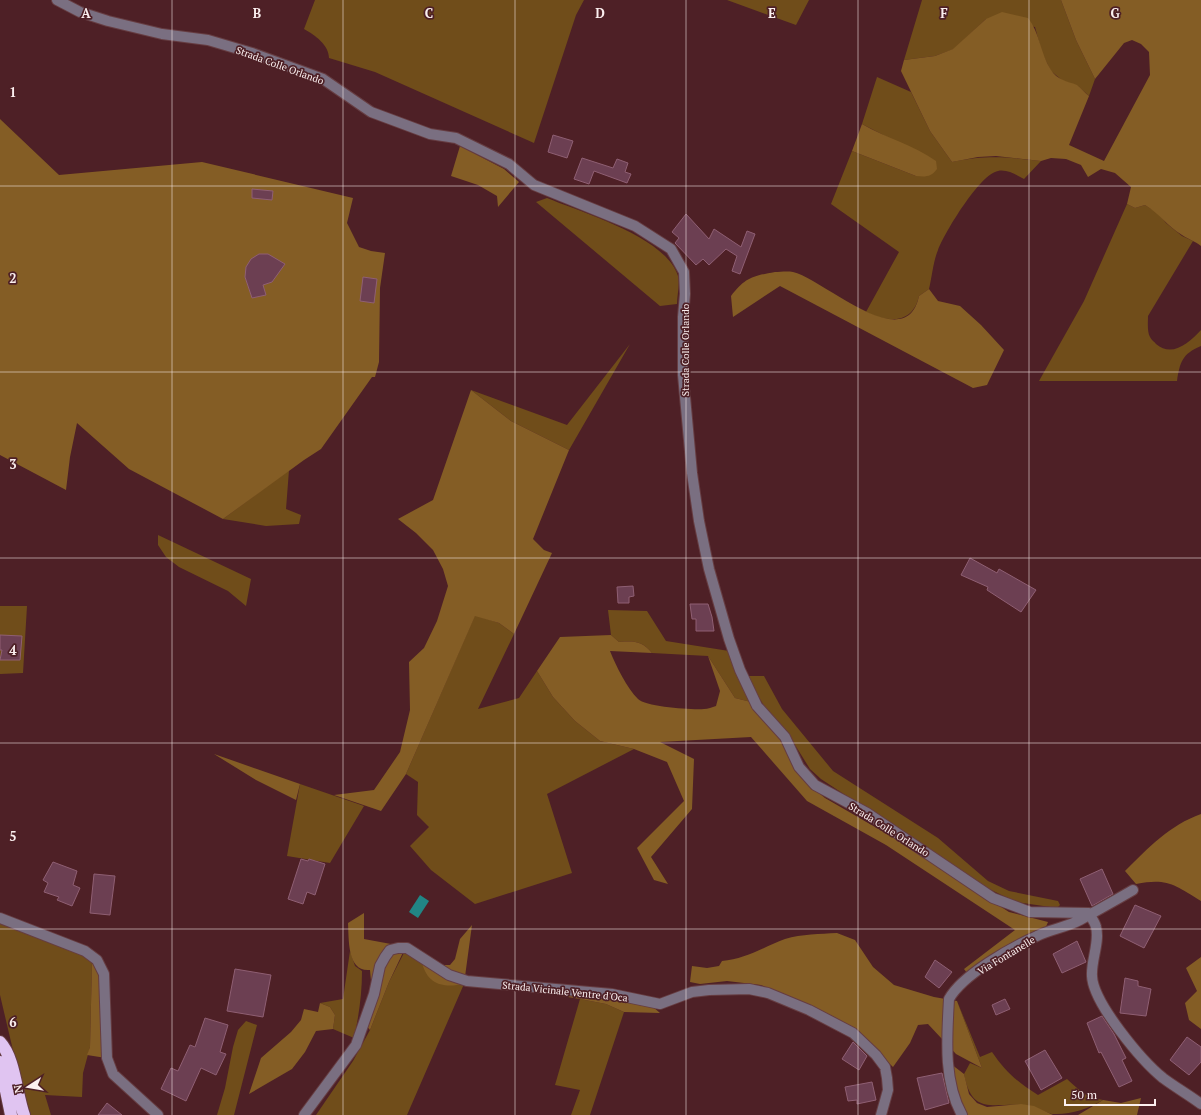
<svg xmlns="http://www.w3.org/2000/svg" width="1201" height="1115" font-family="'PT Serif',serif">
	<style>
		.green { fill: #704d1a }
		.forest { fill: #845d25 }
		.water { fill: #218685 }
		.building { fill: #6c3f52; stroke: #8f5f73 }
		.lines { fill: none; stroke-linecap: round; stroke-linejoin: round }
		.minor-casing { stroke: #663d42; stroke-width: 12 }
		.highway-casing { stroke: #663d42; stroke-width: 14 }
		.minor { stroke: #7a6f81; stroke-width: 10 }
		.highway { stroke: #e0c4f1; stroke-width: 12 }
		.grid { fill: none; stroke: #fbefef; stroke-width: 1; stroke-opacity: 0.55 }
		.labels { text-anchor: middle; stroke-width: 3.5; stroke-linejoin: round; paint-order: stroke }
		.street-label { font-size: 10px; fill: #fbefef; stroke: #4e2026 }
		.grid-label { font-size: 13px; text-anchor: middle; font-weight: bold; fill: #fbefef; stroke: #4e2026; stroke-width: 3.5; stroke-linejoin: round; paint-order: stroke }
	</style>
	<rect width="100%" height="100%" fill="#4e2026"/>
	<path class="green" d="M315,0h269l-8,15 -42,128 -159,-71 -46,-14c0,-13 -14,-23 -25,-29z
		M727,0h82l-13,25z
		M922,0h139l15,40 19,39 -6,17 -11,-10 -15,-5 -12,-10 -9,-18 -7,-26 -49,-8 -32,30 -19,7 -31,4z
		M877,77l34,15 19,39 22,31c34,-7 54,-5 89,-1l-17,18c-7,-4 -17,-10 -26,-8 -18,3 -53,61 -60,79 -5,12 -6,27 -9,39l-10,7c-6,28 -31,27 -53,16l33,-60 -68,-48 21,-53 64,25 -27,-38 -27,-14z
		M547,198c36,15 119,39 131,78 2,8 -1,20 -1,28l-17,2 -124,-104z
		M1127,204l8,4 10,-3 13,8 8,10 16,13 11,5 -45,75c0,6 -1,16 2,21 1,3 5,5 6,7 16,14 33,-1 45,-14v16c-19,8 -21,16 -24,35h-138l45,-80z
		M630,344l-61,106 -58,-29 -40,-31 96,35z
		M289,470l-3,39 15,6 -2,9 -33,2 -43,-7z
		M158,535l93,44 -5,27 -18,-15 -49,-24 -13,-10 -8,-12z
		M0,606h27l-4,67 -23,1z
		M608,610l39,1 19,30 63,10 6,21 16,30 -16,-4 -27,-42 -56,-3c-10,-12 -17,-12 -33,-11l-8,-7z
		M475,615l24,8 15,11 -36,75 41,-11 18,-27 16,26 22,24 25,20 34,8 -87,45 25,79 -97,31 -44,-34 -21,-24 19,-19 -12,-12 1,-33 -12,-8z
		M746,676h18l18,33 51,62 105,67 50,43 21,10 49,10 2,4 -3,3 -41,-6 -33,-16 -162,-107 -11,-10 -25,-40 -19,-20z
		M300,784l64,22 -34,57 -43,-7z
		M0,923l75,25 17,14 -2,85 -7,26 -1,24 -37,-2 6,20h-20l-11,-35 -20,-85z
		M406,949l58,35 -57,131h-91l37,-54 17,-31 19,-48z
		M350,951l5,15 7,5c0,23 -3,44 -8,67l-21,-9 2,-14 -5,-8 -10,-4 23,-4z
		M580,999l26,5 18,8 -34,103h-19l9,-25 -25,-5z
		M957,1001l23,56 12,-5c13,19 26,31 46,43l29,-16c12,11 19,18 36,21 -16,9 -32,15 -51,14 -11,-3 -18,-9 -29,-9 -32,-2 -51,10 -59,-31l6,-11 12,5z
		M246,1021l11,4 -23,90h-17l8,-27 8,-41 5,-17z"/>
	<path class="forest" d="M1061,0h140v246c-6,-5 -13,-7 -19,-11 -15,-9 -22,-21 -37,-30l-10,3 -8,-4 4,-17 -16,-14 -14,-4 -13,8 -7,-12 -15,-6 -15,-1 -10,3 -45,-5 -18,1 -26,5 -22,-31 -29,-60 3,-11 31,-4 18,-7 33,-30 16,-7 26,6c12,15 12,35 23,52 6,10 16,11 26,15 4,3 8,8 12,11l-20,49 35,16 46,-86 -1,-23 -8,-8 -9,-4 -8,3 -29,36 -19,-39z
		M0,119l59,56 143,-13 151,36 -6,25 12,24 12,4 14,2 -5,35 -1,74 -4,15h-3l-51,72 -17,11 -81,59 -94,-50 -52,-46 -7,34 -4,33 -66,-35z
		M862,124c24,14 52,21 74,37l1,8c-6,8 -11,8 -21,7l-64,-25z
		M460,146l44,23 15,13 -21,25 -1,-11 -19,-11 -27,-9z
		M775,272c5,0 12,-1 18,0 29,6 113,86 126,24l10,-7 9,12 22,5 21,19 23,25 -17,35 -14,3 -193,-102 -47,31 -2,-21c14,-18 21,-20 44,-24z
		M471,390l40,31 58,29 -36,89 11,11 8,3 -38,81 -15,-11 -24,-7 -69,158 -25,37 -47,-16 40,-5 26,-38 10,-42 -1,-48 15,-14 13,-27 11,-35 -5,-17 -10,-19 -17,-17 -18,-14 35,-19z
		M611,635l8,7c16,-1 23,-1 33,11l-42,-2c6,15 17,37 28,48 8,8 54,11 66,10 4,0 8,-2 12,-3l4,-15 -12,-35 27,42 16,4 27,34 29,47 18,15 76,44 108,70 39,10 -3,7 -78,44 -3,-4 51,-39 -129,-85 -79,-44 -56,-64 -91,5 34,17 -2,50 -41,48 17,27 -14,-4 -17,-32 47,-47 -17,-39 -33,-13 -34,-8 -25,-20 -22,-24 -16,-26 23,-34z
		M214,754l86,30 -4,16 -40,-20z
		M1201,814v87c-27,-16 -33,-23 -65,-17l-11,-13c23,-23 45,-46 76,-57z
		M364,913v26l27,5h16l-18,38 -19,48 -5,-6 12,-31 -6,-12 -1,-11c-23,2 -21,-30 -22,-47z
		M472,925l-8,59c-21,4 -36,1 -42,-21l15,10 8,-8h5l5,-6 5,-20z
		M837,933l18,7 18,27 21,18 40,12 23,4 25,67 -26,-14 -28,-30 -10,1 -8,18 -17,24 -42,-41 -90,-41 -34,-4 -27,3 -10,-2 2,-16 15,2 12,-2 3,-5c23,-2 42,-14 63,-22 17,-5 35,-5 52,-6z
		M1201,957v72l-12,-9 -4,-17 12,-12 -11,-23z
		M92,962l9,12 5,84 -19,-3 3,-8z
		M525,990l66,5 62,12 7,6 -36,-1 -18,-8 -26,-5z
		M320,1003l10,4 5,8 -2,14 -17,2 -11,21 -13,17 -43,25 12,-36 30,-26 10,-12 3,-11 14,3z
		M951,1064l13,10 5,20 8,9 10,4 34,-3 13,2 19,9h-87l-9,-21z
		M1141,1098l-4,17h-59l25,-15 18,3z"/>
	<path class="water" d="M420,895l9,6 -11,17 -9,-6z"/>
	<path class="building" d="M553,135l20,6 -6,17 -19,-6z
		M582,158l31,10 4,-9 11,4 -3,9 6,2 -4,9 -33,-12 -5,13 -15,-5z
		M252,189l21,2 -1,9 -20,-2z
		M686,214l23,25 5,-10 27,18 6,-16 8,3 -15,40 -8,-3 5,-15 -11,-7 -17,16 -6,-6 -7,6 -21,-22 4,-5 -7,-6z
		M259,254h9l17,10 -13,18 -9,3 3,10 -14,3 -7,-21 1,-10 5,-8z
		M363,277l14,2 -3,24 -14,-2z
		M970,558l27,15 2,-4 37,21 -15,22 -34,-22 1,-3 -27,-12z
		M633,586l1,10 -5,1v6h-11l-1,-16z
		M690,604h18l4,13 2,14h-18v-12h-4z
		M0,635l22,1 -2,24h-20l2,-10h-2z
		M301,859l7,2 1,-2 16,5 -10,31 -8,-3 -4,12 -15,-5z
		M53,862l24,9 -4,14 7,3 -8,18 -15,-6 2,-3 -15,-5 4,-9 -5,-3z
		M1102,869l11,25 -21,12 -12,-27z
		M94,874l21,2 -5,39 -20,-2z
		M1135,905l26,11 -17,32 -24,-12z
		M1077,941l9,21 -24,11 -9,-19z
		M935,960l17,12 -13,16 -14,-11z
		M235,969l36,6 -8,42 -36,-6z
		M1125,978l13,3v5l13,3 -5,27 -26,-3z
		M1005,999l5,10 -14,6 -4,-10z
		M1102,1016l12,18 12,24 -4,2 10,21 -13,6 -18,-35 -2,1 -12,-30z
		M205,1018l23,7 -8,27 6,2 -10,21 -15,-7 -15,33 -25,-12 10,-21 7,3 12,-26 5,2z
		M1187,1037l14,10v15l-12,13 -19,-15z
		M853,1042l14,14 -8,14 -17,-11z
		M1045,1050l17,28 -21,12 -16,-29z
		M942,1073l7,30 -24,7 -8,-32z
		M872,1082l4,18 -19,4v-4l-9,1 -3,-14z
		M107,1103l15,12h-24z"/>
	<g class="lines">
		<g class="minor-casing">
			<path id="minor" d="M57,0l23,12 28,9 54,13 46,6 44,13 71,26 48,33 59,22 26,4 53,26 25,21 101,41 36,23 13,23 1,22 -2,23v58l9,98 7,48 10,48 20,70 11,31 17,36 28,31 14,30 16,18 52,28 126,85 37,14 59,1
				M1089,913c2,5 6,9 7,14 4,15 -5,33 -4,49 1,27 50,85 71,102 12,9 26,17 38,26
				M0,918l85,33 12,9 7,14 3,84 6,16 45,41
				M304,1115l52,-70 18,-51 6,-28 5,-9 5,-7 8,-2h9l42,27 18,6 145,13 48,10 32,-12 17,-2 40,-1 19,4 41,17 44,23 23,22 9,12 2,11 1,12 -7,25
				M962,1115c-19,-34 -15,-79 -13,-116 13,-24 63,-52 88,-63 14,-7 30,-9 43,-16 18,-10 36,-20 53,-30"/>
		</g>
		<g class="highway-casing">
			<path id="highway" d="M0,1042c15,16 16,51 24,73
				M0,1062l11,53"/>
		</g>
		<use href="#minor" class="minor"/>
		<use href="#highway" class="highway"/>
	</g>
	<path class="grid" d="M172,0v1115M343,0v1115M515,0v1115M686,0v1115M858,0v1115M1029,0v1115M0,186h1201M0,372h1201M0,558h1201M0,743h1201M0,929h1201"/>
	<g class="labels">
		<g class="street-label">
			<text transform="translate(280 65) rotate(20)" y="4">Strada Colle Orlando</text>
			<text transform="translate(685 350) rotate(-90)" y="4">Strada Colle Orlando</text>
			<text transform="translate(889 829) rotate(32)" y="4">Strada Colle Orlando</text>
			<text transform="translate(1006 955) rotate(-31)" y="4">Via Fontanelle</text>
			<text transform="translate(565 991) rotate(6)" y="4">Strada Vicinale Ventre d'Oca</text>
		</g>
	</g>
	<g class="grid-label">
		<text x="86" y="18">A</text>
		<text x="257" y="18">B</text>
		<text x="429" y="18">C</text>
		<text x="600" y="18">D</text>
		<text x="772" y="18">E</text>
		<text x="944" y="18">F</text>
		<text x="1115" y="18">G</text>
		<text x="13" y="97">1</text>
		<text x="13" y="283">2</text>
		<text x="13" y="469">3</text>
		<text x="13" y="655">4</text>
		<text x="13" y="841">5</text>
		<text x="13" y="1027">6</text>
	</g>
	<g transform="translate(28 1087) rotate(258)" stroke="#4e2026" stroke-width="3" paint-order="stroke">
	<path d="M0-3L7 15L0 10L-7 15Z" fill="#fbefef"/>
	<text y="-6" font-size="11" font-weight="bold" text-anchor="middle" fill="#fbefef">N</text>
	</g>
	<path d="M1065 1099v6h90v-6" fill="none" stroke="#fbefef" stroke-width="2"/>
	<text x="1071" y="1099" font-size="12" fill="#fbefef" stroke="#4e2026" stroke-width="3" paint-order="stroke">50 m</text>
</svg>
